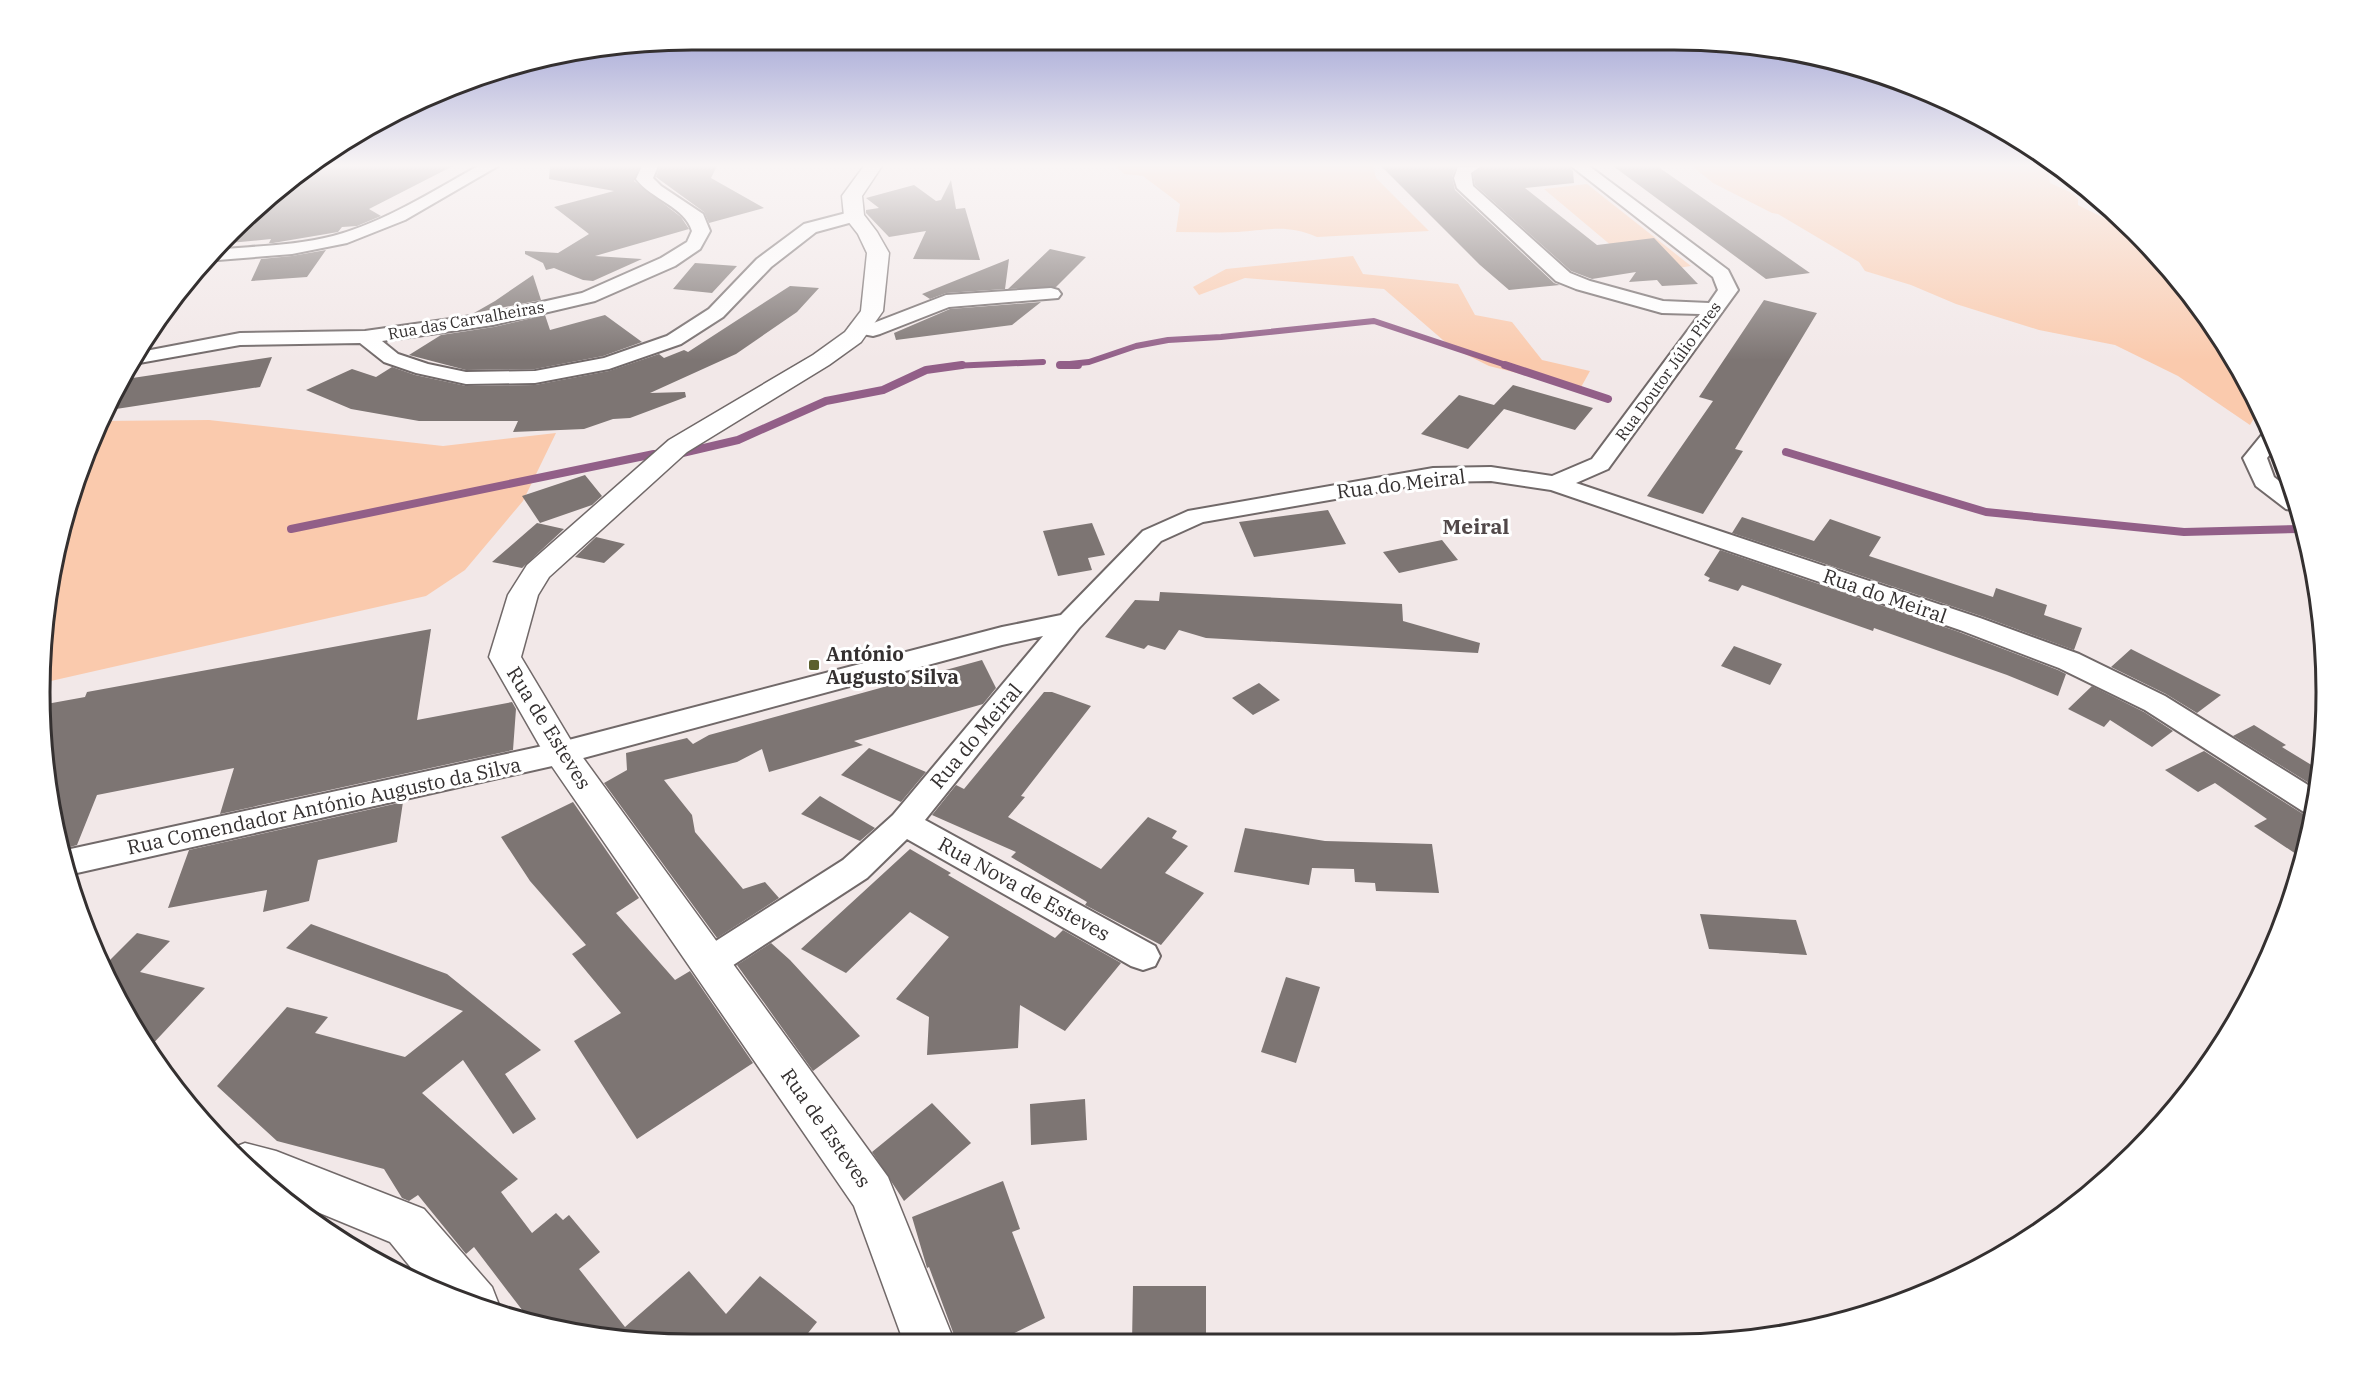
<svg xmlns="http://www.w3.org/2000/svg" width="2365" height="1383" font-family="'IBM Plex Serif',serif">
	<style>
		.green { fill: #facaad }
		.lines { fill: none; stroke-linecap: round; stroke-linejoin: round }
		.stream-far1 { stroke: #925f88; stroke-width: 6 }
		.stream { stroke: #925f88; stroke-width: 8 }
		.building { fill: #7d7573 }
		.minor-casing { stroke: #716969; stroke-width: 4 }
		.tertiary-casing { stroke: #716969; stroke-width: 3 }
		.minor { fill: #fff; fill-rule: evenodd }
		.tertiary { fill: #fff; fill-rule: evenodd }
		.poi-dot { fill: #5c5f2c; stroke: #fff; stroke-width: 2 }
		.labels { text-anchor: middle; stroke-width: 6; stroke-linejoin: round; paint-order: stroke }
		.far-street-label { font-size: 16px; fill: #343030; stroke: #fff }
		.street-label { font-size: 20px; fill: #343030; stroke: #fff }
		.poi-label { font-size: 20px; font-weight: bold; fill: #343030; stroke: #fff; text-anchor: start }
		.neighbourhood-label { font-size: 21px; font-weight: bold; fill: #514849; stroke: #fff }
		.rim { fill: none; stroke: #343030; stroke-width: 3 }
	</style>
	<rect width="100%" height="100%" fill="#f2e8e8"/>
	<path class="green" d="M1116,166h257l3,12 53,53 -112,6c-31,-13 -47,-7 -79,-5 -20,1 -41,0 -62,0l4,-28 -37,-28 -19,-2z
		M1692,166h365l2,2 -11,5 2,10 20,9 8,7v6l62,31 75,91 -3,4 8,22 13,8 26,49 -9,15 -72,-49 -63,-31 -76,-15 -83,-26 -45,-19 -46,-14 -6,-9 -81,-48 -6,-1 -59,-30z
		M1587,184l104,82 -47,7 -100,-84z
		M1353,256l10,18 95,10 17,31 37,7 30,38 48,11 -10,18 -91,-23 -38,-19 -67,-58 -139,-11 -46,17 -6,-8 33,-18z
		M209,420l234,26 113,-13 -33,68 -58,69 -39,26 -384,87 3,-76 16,-85 39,-101z"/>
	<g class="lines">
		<path class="stream-far1" d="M1060,365l29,-3 47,-16 32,-6 53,-3 153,-16 135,45
			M952,366l91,-4"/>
		<path class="stream" d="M1060,365h18
			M1505,365l103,34
			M1786,452l200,60 198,20 116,-3
			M678,454l60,-14 88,-39 57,-11 43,-20 36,-5
			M291,529l363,-75"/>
	</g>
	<path class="building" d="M307,166h146l-84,43 12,7 -24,10 -15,1 -4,5 -65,11h-4l2,-4 -52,5 11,-14 65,-56z
		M550,166h90l-6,15 47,36 8,12 -94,27 47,3 -49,22 -10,-1 -29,-12 -8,2 -3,-7 -18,-9v-3l33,2 31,-19 -35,-27 60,-16 -65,-12z
		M660,166h57l-6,12 53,30 -55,15 -5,-11 -48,-35z
		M1381,166h75l-4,11 3,13 99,93 6,2 -51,5 -29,-25z
		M1483,166h86l4,5 1,12 -49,5 72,57 57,-7 44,46 -36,2 -5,-6 -28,2 7,-10 -44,7 -21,-8 -96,-86 -2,-11z
		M1613,166h44l153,107 -44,6z
		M951,180l5,29 9,-1 15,52 -67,-1 13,-28 -37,6 -23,-24v-3l13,-2 -13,-10 48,-13 22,16 5,-1z
		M1050,249l36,8 -30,30 -48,2z
		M326,250l-19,27 -56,4 10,-22 31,-3z
		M1009,259l-4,30 -59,4 -16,6 -8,-5z
		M695,263l42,3 -25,27 -39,-4z
		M533,275l8,25 -67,13 21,-12z
		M790,286l29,2 -22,24 -61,42 -86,39 35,-1 1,5 -56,21 -17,1 -29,10 -71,3 5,-11h-99l-68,-12 -45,-19 46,-21 24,8 16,-10 23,8 51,11 69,-1 74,-14 50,-17 5,4 20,-8 4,2z
		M1764,300l53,13 -82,136 8,2 -40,63 -56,-18 66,-95 -14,-4z
		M1041,302l-29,23 -116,15 -2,-7 56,-24z
		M545,315l5,15 55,-15 37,27 -39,14 -68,13 -69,1 -57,-15 32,-20 53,-8z
		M272,357l-12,30 -157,24 16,-31z
		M1513,385l80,23 -18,22 -71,-21 -36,40 -47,-15 38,-39 35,10z
		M585,475l17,21 -10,9 -52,18 -18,-27z
		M1328,510l18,34 -92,13 -15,-35z
		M1742,517l72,24 16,-22 51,18 -12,19 124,41 3,-9 51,17 -3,10 38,13 -8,22 -93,-34 -249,-83z
		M537,523l27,6 -42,39 -30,-6z
		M1092,523l13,32 -17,3 4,12 -34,6 -15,-45z
		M596,537l29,7 -21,19 -29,-6z
		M1442,540l16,20 -59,13 -16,-21z
		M1720,550l239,82 99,38 8,4 -8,22 -51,-21 -133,-47 -1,3 -131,-46 -4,6 -30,-10 2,-3 -6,-3z
		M1160,592l242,12 1,17 77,22 -2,10 -272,-15 -27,-8 -14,20 -17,-5 -4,4 -39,-12 30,-37 24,1z
		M431,629l-14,91 95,-18 4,7 -3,41 -293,64 14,-46 -137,27 -20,50 -14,4 -23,-115 1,-29 44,-8 2,-5z
		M1734,646l48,18 -12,21 -49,-19z
		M2131,649l59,30 31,16 -24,18 -31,-19 -55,-27z
		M982,660l14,28 -13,16 -129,37 9,4 -94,27 -7,-23 -25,13 -73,18 28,35 3,17 48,57 22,-7 14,16 -62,40 -113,-155 23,-13 -1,-17 61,-15 6,6 16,-9z
		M1259,683l21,17 -27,15 -21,-17z
		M2092,686l52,26 29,19 -21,16 -42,-27 -6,7 -36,-18z
		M1044,692h8l39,14 -70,90 4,1 -17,20 93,52 47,-52 29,14 -5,7 16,8 -23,27 39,20 -43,52 -76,-40 2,-3 -76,-45 5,-5 -84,-37 24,-30 8,4z
		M2254,725l32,20 -4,2 36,22 -1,19 -84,-52z
		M869,748l57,24 -25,30 -60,-27z
		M2204,751l99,63 11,3 -12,41 -48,-32 13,-7 -52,-36 -17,9 -33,-22z
		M820,796l55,32 -15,13 -59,-27z
		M403,802l-6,40 -79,18 -9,41 -46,11 4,-22 -99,18 21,-58z
		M573,802l66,96 -23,15 59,67 15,-9 63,92 -116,76 -63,-98 47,-28 -49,-59 14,-9 -56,-64 -29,-44z
		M1245,828l80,13 107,3 7,49 -63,-2 -1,-8 -20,-1 -1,-13 -42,-1 -3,17 -75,-13z
		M910,849l41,24 -3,2 107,63 8,-8 58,33 -56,68 -45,-26 -2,43 -91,7 2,-38 -33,-18 53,-62 -39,-25 -64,61 -45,-24z
		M1700,914l96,6 11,35 -98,-6z
		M311,924l136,50 94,76 -36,24 31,45 -23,15 -50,-74 -41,33 96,86 -17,13 31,41 24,-20 7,7 6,-5 31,37 -21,17 46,58 64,-56 37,43 34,-38 57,46 -17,21h-152l-119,-24 -55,-72 -8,7 -48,-59 -9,6 -7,-3 -18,-29 -107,-28 -60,-55 70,-79 41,10 -13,16 90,24 58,-46 -177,-63z
		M137,933l33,8 -30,31 65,16 -57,61 -22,-32 -25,-54 5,1z
		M771,943l19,17 70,76 -47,35 -76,-106z
		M1286,977l34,10 -24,76 -35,-11z
		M1085,1099l2,41 -56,5 -1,-41z
		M932,1103l39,40 -67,58 -32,-49z
		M1003,1181l17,48 -8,3 33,86 -51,25h-37l-28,-76 -2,1 -15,-51z
		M1133,1286h73v57h-74z"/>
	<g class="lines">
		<g class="minor-casing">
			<path id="minor" d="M478,166h20l-93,54 -58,23 -55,11 -87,7 9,-11c39,-4 80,-4 119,-14 52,-14 98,-44 145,-70z
				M642,166h16l-5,12 8,8 42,28 7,17 -10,18 -25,17 -80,35 -102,24 -111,16 16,13 30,10 38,8 69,-1 69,-13 63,-22 42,-27 48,-50 47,-35 50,-13 6,1 3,4 -3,4 -44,12 -45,35 -48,50 -42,27 -72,25 -74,14 -69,1 -50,-11 -32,-11 -24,-19 -120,2 -112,20 7,-12 105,-20 125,-2 128,-18 89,-20 79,-35 26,-16 5,-11c-7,-24 -41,-32 -56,-52z
				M1481,166l-10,7 2,13 97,87 20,8 73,20 46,2 9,-13 -5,-13 -142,-111h18l139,104 10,20 -130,179 -32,14 404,135 99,36 86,42 151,94 -2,25 -10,-3 -159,-102 -86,-42 -99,-38 -409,-140 -60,-9 -58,1 -230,40 -42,19 -82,87 -154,192 230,126 5,10 -5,10 -12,4 -12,-4 -224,-127 -40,39 -146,95 -12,5 -12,-5 -5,-10 5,-10 146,-93 50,-45 150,-179 -41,9 -441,119 -493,111 -4,-24 2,-1 495,-108 441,-115 59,-12 82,-84 45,-20 245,-43 58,-1 61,9 40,-17 108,-145 -38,-1 -86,-24 -20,-8 -99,-93 -3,-10 4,-11z
				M1051,288l7,2 3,4 -3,4 -109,9 -69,27 -7,2 -21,-4 -3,-4 3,-4h19l75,-29z
				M2270,430l7,15 -10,13 7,19 17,13 6,21 -11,-2 -30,-23 -13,-28 22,-27z"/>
		</g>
		<g class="tertiary-casing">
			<path id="tertiary" d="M864,166h18l-20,30 2,19 13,17 12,21 -6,58 -22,31 -32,23 -142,87 -138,125 -11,18 -17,62 52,87 315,433 67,166h-51l-50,-137 -305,-444 -60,-105 19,-62 19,-30 142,-125 144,-85 32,-23 16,-21 6,-58 -9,-19 -14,-18 -2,-20z
				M245,1143l31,8 148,58 68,78 7,18 -3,7 -15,-3 -60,-29 -31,-38 -109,-45 -20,-15 -31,-33z"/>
		</g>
		<use href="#minor" class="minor"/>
		<use href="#tertiary" class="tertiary"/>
	</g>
	<linearGradient id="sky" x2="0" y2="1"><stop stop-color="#969ad1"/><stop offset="0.46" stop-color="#f9f5f5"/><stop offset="1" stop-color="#f9f5f5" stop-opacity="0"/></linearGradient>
	<rect width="2365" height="360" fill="url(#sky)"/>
	<rect class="poi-dot" x="808" y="659" width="12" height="12" rx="3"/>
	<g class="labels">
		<g class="far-street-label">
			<text transform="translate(466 320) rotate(-10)" y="6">Rua das Carvalheiras</text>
			<text transform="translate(1668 371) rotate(-54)" y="6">Rua Doutor Júlio Pires</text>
		</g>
		<g class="street-label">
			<text transform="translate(1401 484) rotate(-7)" y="7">Rua do Meiral</text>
			<text transform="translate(1885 596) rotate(19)" y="7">Rua do Meiral</text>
			<text transform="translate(549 728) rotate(58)" y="7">Rua de Esteves</text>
			<text transform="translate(976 736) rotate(-50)" y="7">Rua do Meiral</text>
			<text transform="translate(324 806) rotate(-12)" y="7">Rua Comendador António Augusto da Silva</text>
			<text transform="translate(1024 889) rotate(29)" y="7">Rua Nova de Esteves</text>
			<text transform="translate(826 1128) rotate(55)" y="7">Rua de Esteves</text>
		</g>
		<g class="poi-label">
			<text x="826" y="661">António<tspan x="826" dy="23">Augusto Silva</tspan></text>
		</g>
		<g class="neighbourhood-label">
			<text x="1476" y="534">Meiral</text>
		</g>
	</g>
	<path d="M0 0H2365V1383H0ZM692 50H1674A642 642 0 0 1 2316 692V692A642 642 0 0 1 1674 1334H692A642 642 0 0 1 50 692V692A642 642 0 0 1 692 50Z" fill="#fff" fill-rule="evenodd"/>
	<path class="rim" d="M692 50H1674A642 642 0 0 1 2316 692V692A642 642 0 0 1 1674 1334H692A642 642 0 0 1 50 692V692A642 642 0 0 1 692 50Z"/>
</svg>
